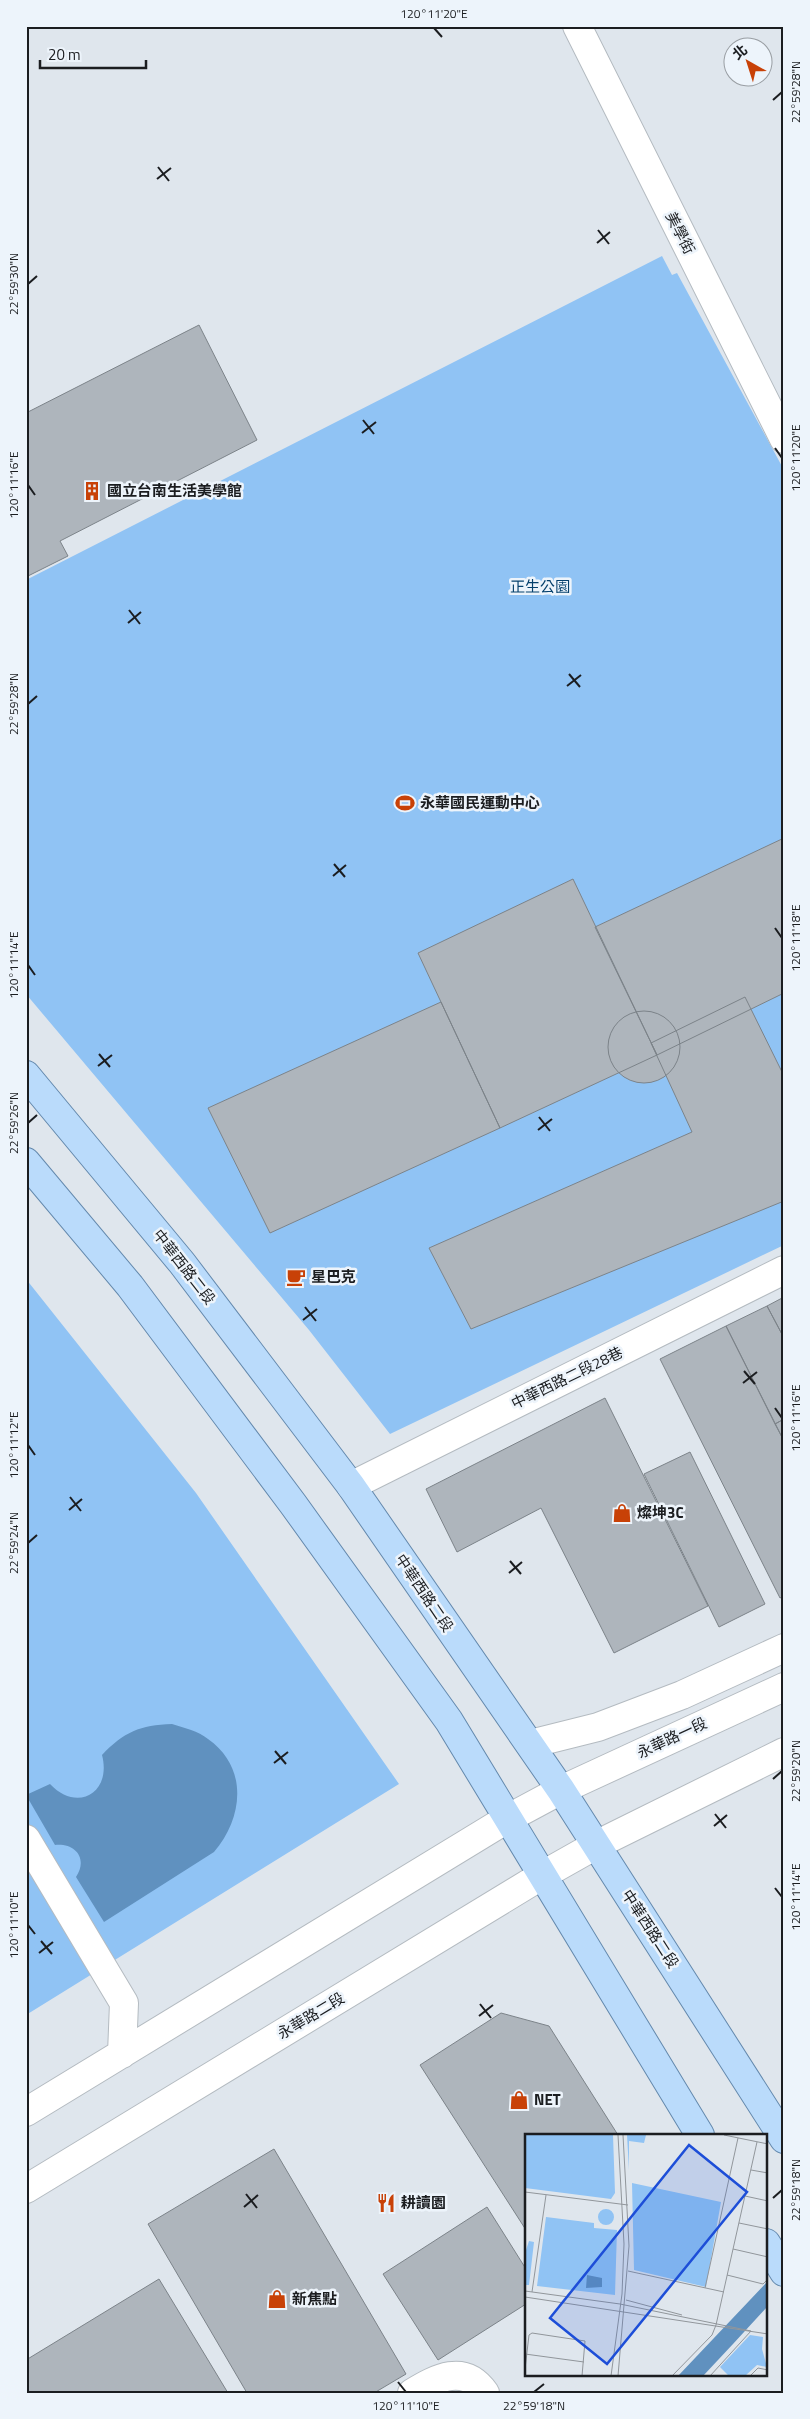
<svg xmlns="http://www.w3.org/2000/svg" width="810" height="2419" font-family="'Titillium Web','Noto Sans TC',sans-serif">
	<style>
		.green { fill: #90c3f4 }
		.water { fill: #6091bf }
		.building { fill: #aeb5bc; stroke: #7c8389 }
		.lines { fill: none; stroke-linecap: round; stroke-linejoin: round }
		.minor-casing { stroke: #b4bbc1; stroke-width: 30 }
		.major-casing { stroke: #6489ad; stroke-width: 30 }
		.minor { stroke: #fff; stroke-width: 28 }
		.major { stroke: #badbfb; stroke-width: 28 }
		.ticks { fill: none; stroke: #1b1d20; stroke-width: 2 }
		.labels { text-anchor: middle; stroke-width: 5; stroke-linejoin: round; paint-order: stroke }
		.street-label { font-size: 15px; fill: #1b1d20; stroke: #edf4fb }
		.poi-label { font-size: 15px; font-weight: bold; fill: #1b1d20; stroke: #edf4fb; text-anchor: start }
		.park-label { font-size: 15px; fill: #06416d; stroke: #edf4fb }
		.inset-road { fill: none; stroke: #91969b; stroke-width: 1 }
		.view { fill: #1d4ed8; fill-opacity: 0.15; stroke: #1d4ed8; stroke-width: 2.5 }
		.inset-edge { fill: none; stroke: #1b1d20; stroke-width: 2.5 }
		.neatline { fill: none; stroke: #1b1d20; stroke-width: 2 }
		.ticks-label { font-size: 12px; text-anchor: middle; fill: #1b1d20 }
	</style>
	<rect width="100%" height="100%" fill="#dfe6ed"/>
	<path class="green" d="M662,256l10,19 5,-2 107,197v775l-394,189 -81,-104 -283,-336v-414z
		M26,1279l170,214 203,291 -373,231z"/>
	<path class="water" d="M172,1724c13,4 26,7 36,15 41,29 35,79 6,113l-110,70 -28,-45c12,-18 0,-34 -21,-32l-29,-50 24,-11c27,29 62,9 52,-29 22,-23 38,-30 70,-31z"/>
	<path class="building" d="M199,325l58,115 -197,101 8,15 -42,21v-164z
		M784,838v155l-127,62 -62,-128z
		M573,879l84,176 -157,73 -82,-175z
		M745,997l39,79v125l-313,128 -42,-81 263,-116 -41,-89z
		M441,1002l59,126 -230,105 -62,-125z
		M608 1047a36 36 0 1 1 72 0a36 36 0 1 1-72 0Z
		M784,1297v41l-17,-32z
		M767,1306l17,32v81l-9,5 -49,-98z
		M726,1326l58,115v155l-4,2 -120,-239z
		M605,1398l103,208 -94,47 -73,-145 -84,44 -31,-63z
		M784,1419v22l-9,-17z
		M690,1452l75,152 -46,23 -75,-153z
		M501,2013l48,13 69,109h-92v95l-106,-165z
		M274,2149l132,225 -32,19h-127l-99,-169z
		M487,2207l39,62v35l-88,56 -55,-86z
		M159,2279l69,114h-202v-33z"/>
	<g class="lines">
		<g class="minor-casing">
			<path id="minor" d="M577,26l207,413
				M351,1486l433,-216
				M530,1744l68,-17 84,-32 102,-47
				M26,1839l98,164 -2,51
				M26,2112l481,-293 54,-29 223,-103
				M26,2189l515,-313 55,-31 188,-93
				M412,2393c25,-15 52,-30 73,0"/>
		</g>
		<g class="major-casing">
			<path id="major" d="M26,1075l156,188 169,223 210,304 223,349
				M26,1162l104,124 163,218 156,217 251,414
				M766,2243l18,29"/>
		</g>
		<use href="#minor" class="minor"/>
		<use href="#major" class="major"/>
	</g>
	<path class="ticks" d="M434,28l8,9M773,100l9,-8M158,167l11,14M157,179l14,-11M598,230l11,14M597,243l13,-11M28,284l9,-8M363,420l11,14M362,433l14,-11M775,448l7,10M28,485l7,10M129,610l11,14M128,623l13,-11M569,674l11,13M567,686l14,-11M28,704l9,-8M334,864l11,13M333,876l13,-11M775,928l7,10M28,965l7,10M99,1054l11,13M98,1066l14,-11M539,1117l11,14M28,1123l9,-8M538,1130l14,-11M305,1307l11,14M303,1320l14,-11M744,1371l11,13M743,1383l14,-11M775,1408l7,10M28,1445l7,10M70,1497l11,14M69,1510l13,-11M28,1543l9,-8M510,1561l11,13M509,1573l13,-11M275,1751l11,13M274,1763l14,-11M773,1779l9,-8M715,1814l11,14M714,1826l13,-11M775,1888l7,9M28,1925l7,9M41,1941l11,13M39,1953l14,-11M480,2004l11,14M479,2016l14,-11M246,2194l11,14M773,2198l9,-8M244,2207l14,-12M398,2382l8,10M534,2392l10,-8"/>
	<defs>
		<g id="building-bare" transform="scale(1.5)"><path d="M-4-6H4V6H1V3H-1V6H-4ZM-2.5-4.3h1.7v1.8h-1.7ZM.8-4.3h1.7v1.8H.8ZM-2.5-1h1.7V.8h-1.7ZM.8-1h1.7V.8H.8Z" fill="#c84107" stroke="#edf4fb" stroke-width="2.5" paint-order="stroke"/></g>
		<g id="stadium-bare" transform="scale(1.5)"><path d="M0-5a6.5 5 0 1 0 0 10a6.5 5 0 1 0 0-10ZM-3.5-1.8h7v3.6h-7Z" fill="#c84107" stroke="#edf4fb" stroke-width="2.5" paint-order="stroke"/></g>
		<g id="cafe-bare" transform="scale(1.5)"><path d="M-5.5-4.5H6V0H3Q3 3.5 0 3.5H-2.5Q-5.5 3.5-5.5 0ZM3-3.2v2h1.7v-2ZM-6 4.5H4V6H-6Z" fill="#c84107" stroke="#edf4fb" stroke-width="2.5" paint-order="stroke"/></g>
		<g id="shop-bare" transform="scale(1.5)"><path d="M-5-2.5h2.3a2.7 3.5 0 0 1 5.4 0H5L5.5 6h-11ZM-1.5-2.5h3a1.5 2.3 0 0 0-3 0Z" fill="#c84107" stroke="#edf4fb" stroke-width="2.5" paint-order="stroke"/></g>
		<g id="restaurant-bare" transform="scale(1.5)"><path d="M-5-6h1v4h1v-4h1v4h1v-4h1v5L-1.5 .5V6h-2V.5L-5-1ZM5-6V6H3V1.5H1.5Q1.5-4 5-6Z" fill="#c84107" stroke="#edf4fb" stroke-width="2.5" paint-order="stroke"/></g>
	</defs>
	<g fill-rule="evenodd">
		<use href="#building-bare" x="92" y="491"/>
		<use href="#stadium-bare" x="405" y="803"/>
		<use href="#cafe-bare" x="296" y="1277"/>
		<use href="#shop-bare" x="622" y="1513"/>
		<use href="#shop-bare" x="519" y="2100"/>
		<use href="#restaurant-bare" x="386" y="2203"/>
		<use href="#shop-bare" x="277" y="2299"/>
	</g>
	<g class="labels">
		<g class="street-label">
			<text transform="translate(680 233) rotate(63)" y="5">美學街</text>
			<text transform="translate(184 1267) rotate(52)" y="5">中華西路二段</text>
			<text transform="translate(567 1378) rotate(-26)" y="5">中華西路二段28巷</text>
			<text transform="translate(424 1593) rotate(56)" y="5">中華西路二段</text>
			<text transform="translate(672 1738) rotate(-25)" y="5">永華路一段</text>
			<text transform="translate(650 1929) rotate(57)" y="5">中華西路二段</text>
			<text transform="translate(311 2016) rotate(-31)" y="5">永華路二段</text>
		</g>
		<g class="poi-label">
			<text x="107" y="496">國立台南生活美學館</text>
			<text x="420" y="808">永華國民運動中心</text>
			<text x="311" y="1282">星巴克</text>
			<text x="637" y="1518">燦坤3C</text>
			<text x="534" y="2105">NET</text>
			<text x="401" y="2208">耕讀園</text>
			<text x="292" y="2304">新焦點</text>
		</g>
		<g class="park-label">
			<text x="540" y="592">正生公園</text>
		</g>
	</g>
	<g transform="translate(525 2134)">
		<rect width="242" height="242" fill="#dfe6ed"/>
		<path d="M0,1h88l2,58 -4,6 -86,-11zM102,1h19l-2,8 -15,-2v29zM107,49l89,19 -15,85 -72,-17zM73 83a8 8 0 1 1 16 0a8 8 0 1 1-16 0ZM21,83l48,6v5l23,2 -2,65 -78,-9zM4,107l5,1 -5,43h-4v-32zM225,201l13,2 -1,12 5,18 -10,-2 -12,11h-16l-9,-9z" fill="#90c3f4"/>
		<path d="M62,141l15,3v9l-16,1zM242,148v25l-34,37 -30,32h-25z" fill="#6091bf"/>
		<path class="inset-road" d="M199,1l44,9M226,36l17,3M0,58l103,13M220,62l23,5M214,89l29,6M208,115l35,8M103,137l96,21M202,141l36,9 5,-5M180,154l33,-150M0,157l95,13 131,27M7,158l14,-97M0,163l243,37M101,166l56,15M0,220l59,8M0,235l4,-34 3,-2 53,8 -3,35M86,242l11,-82 2,-50 -6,-109M93,242l11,-130 -6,-111M147,242l40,-41 4,-10 41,-183M185,242l41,-45M225,242l8,-8 10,2"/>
		<path class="view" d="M164,11l58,47 -140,172 -57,-46z"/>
		<rect width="242" height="242" class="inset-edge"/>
	</g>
	<rect width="810" height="2419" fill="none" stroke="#edf4fb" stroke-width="55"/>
	<g transform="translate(748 62) rotate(321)"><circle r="24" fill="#edf4fb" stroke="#999ea3"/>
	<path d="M0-4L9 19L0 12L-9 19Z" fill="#c84107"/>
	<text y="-8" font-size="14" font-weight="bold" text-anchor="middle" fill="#1b1d20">北</text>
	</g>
	<path d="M40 60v8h106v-8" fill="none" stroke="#1b1d20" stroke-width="2.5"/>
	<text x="48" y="60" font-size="15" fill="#1b1d20" stroke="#edf4fb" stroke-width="4" paint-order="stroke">20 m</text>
	<rect x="28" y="28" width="754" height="2364" class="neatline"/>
	<g class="ticks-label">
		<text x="434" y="18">120°11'20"E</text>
		<text transform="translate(796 92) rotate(-90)" y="4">22°59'28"N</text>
		<text transform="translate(14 284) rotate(-90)" y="4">22°59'30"N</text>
		<text transform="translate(796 458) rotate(-90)" y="4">120°11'20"E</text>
		<text transform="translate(14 485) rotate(-90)" y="4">120°11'16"E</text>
		<text transform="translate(14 704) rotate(-90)" y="4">22°59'28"N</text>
		<text transform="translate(796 938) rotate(-90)" y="4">120°11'18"E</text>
		<text transform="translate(14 965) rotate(-90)" y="4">120°11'14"E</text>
		<text transform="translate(14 1123) rotate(-90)" y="4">22°59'26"N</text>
		<text transform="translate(796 1418) rotate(-90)" y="4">120°11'16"E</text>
		<text transform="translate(14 1445) rotate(-90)" y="4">120°11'12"E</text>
		<text transform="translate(14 1543) rotate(-90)" y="4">22°59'24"N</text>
		<text transform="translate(796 1771) rotate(-90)" y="4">22°59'20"N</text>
		<text transform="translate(796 1897) rotate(-90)" y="4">120°11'14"E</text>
		<text transform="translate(14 1925) rotate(-90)" y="4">120°11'10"E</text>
		<text transform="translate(796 2190) rotate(-90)" y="4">22°59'18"N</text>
		<text x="406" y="2410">120°11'10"E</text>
		<text x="534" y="2410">22°59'18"N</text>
	</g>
</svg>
